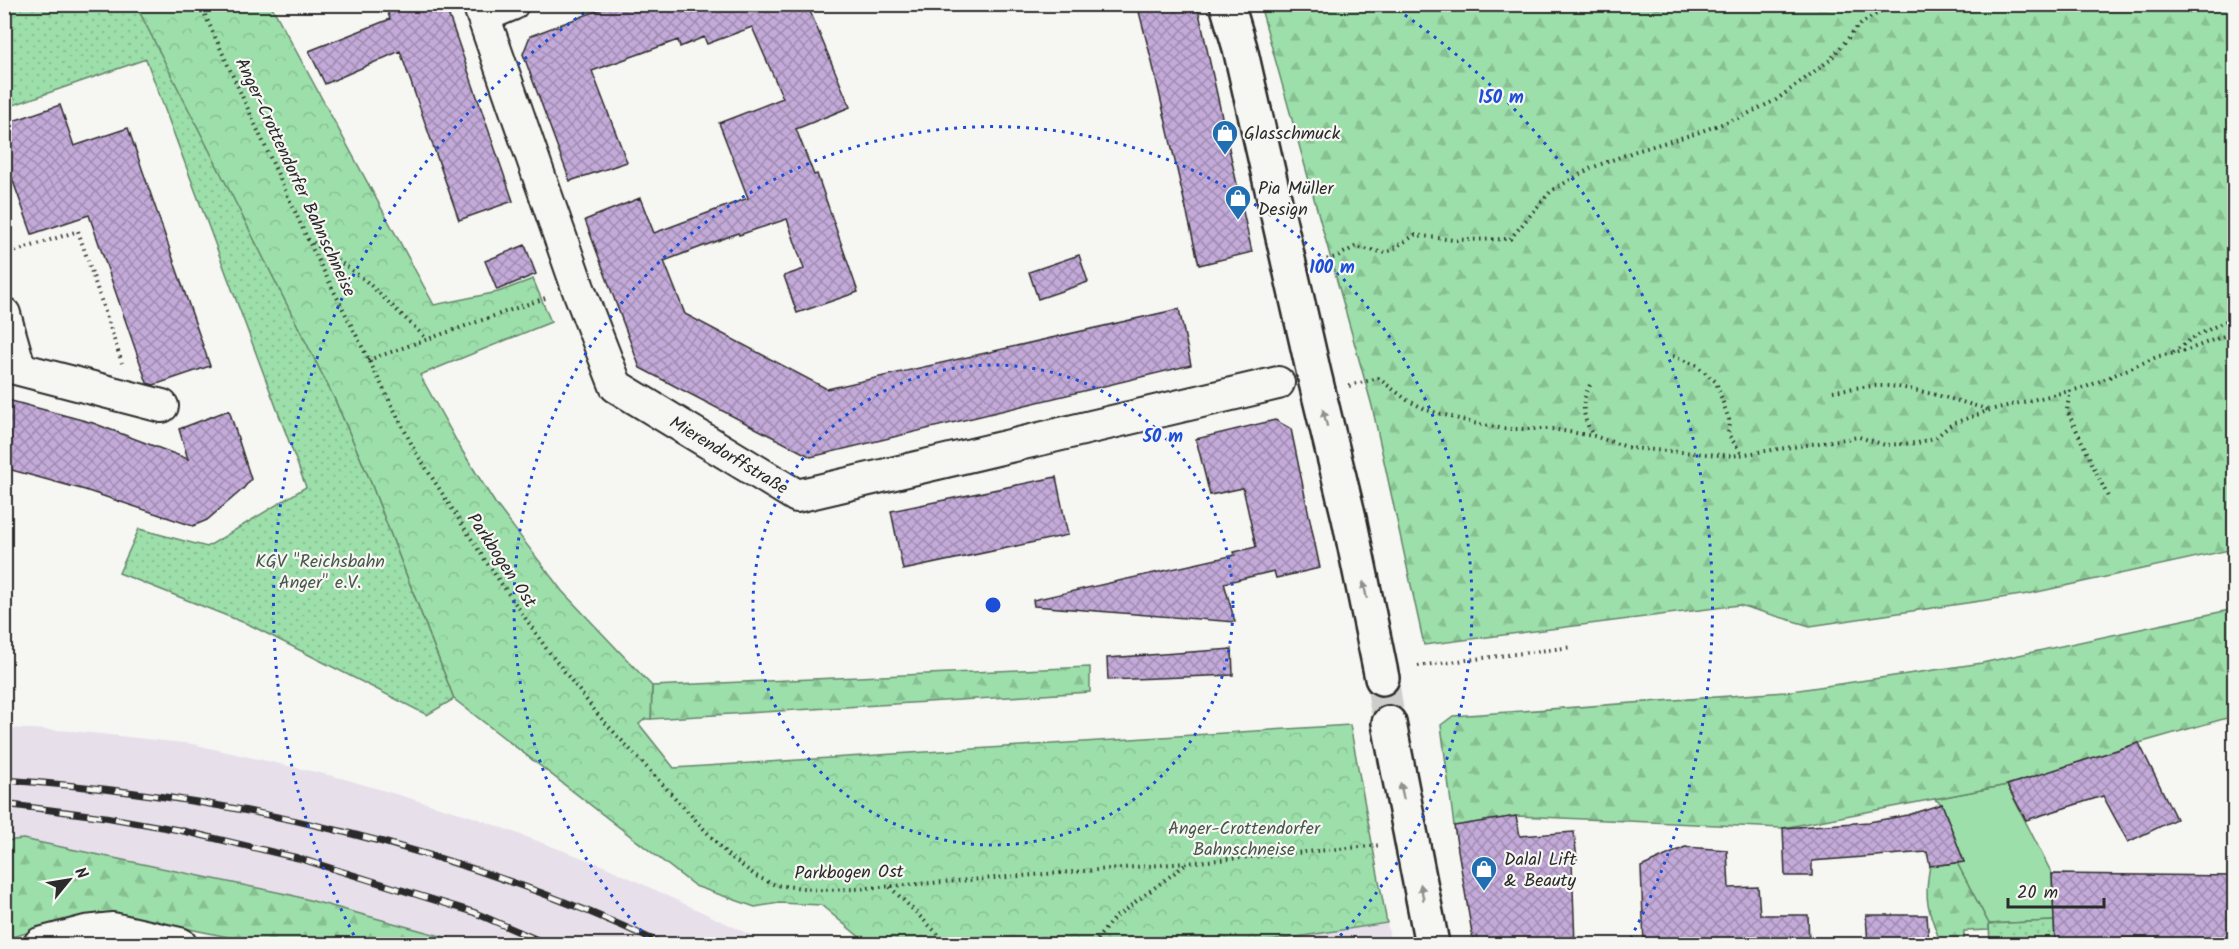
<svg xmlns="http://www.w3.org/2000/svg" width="2239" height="949" font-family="Kalam,sans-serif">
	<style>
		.built { fill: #e7dfea }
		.grass { fill: #9cdfaa; stroke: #64856a; stroke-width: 1.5 }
		.forest { fill: url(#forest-firs); stroke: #64856a; stroke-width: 1.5 }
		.park { fill: url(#park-crowns); stroke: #64856a; stroke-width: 1.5 }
		.garden { fill: url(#garden-dots); stroke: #64856a; stroke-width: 1.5 }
		.building { fill: url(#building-cross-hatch); stroke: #2b2b2b; stroke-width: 1.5 }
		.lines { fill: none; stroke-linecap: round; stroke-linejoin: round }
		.secondary-tunnel { stroke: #cdcdca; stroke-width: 33; stroke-dasharray: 33 16; stroke-linecap: butt }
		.street-casing { stroke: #2b2b2b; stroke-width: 36 }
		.secondary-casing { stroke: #2b2b2b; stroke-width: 38 }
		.path { stroke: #2b2b2b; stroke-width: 4; stroke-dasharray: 1.5 4.5; stroke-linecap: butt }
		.street { stroke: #f6f6f2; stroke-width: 32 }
		.secondary { stroke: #f6f6f2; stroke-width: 33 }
		.rail-casing { stroke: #2b2b2b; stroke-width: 7 }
		.rail { stroke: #f6f6f2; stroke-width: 4.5; stroke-dasharray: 14; stroke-linecap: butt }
		.oneway { fill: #90908e }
		.ring { fill: none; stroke: #1d4ed8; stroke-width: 3; stroke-dasharray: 3 6 }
		.labels { text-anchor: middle; stroke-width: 4.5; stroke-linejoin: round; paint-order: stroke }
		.poi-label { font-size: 18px; fill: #2b2b2b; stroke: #f6f6f2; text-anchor: start }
		.street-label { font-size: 18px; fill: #2b2b2b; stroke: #f6f6f2 }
		.park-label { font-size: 18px; fill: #47584b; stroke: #f6f6f2 }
		.centre { fill: #1d4ed8; stroke: #f6f6f2; stroke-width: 3 }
		.ring-label { font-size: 18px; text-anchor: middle; font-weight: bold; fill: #1d4ed8; stroke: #f6f6f2; stroke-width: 4.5; stroke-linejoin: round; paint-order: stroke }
	</style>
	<defs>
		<pattern id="forest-firs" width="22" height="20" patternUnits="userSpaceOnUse" patternTransform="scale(1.5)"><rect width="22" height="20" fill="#9cdfaa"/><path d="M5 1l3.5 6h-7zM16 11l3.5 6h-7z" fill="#87c092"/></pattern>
		<pattern id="park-crowns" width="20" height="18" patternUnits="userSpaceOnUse" patternTransform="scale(1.5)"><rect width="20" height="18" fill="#9cdfaa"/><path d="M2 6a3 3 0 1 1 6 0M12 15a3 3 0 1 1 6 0" fill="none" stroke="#87c092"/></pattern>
		<pattern id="garden-dots" width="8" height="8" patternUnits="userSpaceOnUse" patternTransform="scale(1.5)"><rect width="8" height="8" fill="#9cdfaa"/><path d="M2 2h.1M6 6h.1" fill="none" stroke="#87c092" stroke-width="1.8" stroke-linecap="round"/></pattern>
		<pattern id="building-cross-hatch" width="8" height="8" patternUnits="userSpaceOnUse" patternTransform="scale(1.5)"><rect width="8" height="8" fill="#c3aad9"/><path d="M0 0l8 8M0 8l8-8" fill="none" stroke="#9f8bb0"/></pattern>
	</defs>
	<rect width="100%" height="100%" fill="#f6f6f2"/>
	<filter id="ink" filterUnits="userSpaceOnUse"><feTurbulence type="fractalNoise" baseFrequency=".0167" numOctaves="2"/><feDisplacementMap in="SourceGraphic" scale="12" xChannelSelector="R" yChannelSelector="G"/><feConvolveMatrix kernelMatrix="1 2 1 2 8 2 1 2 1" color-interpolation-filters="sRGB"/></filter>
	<g filter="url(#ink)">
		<path class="built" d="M5,728l68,3 119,13 149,34 129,38 134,50 166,78h-300l-179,-49 -286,-58z
			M1387,923l4,21h-140l60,-11z"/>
		<path class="grass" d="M2007,785l45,89 2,47 -65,3 -32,-61 7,-1 -22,-58 -8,-5z"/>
		<path class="forest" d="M1260,5h974v544l-206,45 -218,32 -71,-21 -315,40 -52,-239z
			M2234,609v107l-95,27 -132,42 -224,43 -267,-12 -62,10 -13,-101 12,-9 332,-24 197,-29z
			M1090,667v25l-439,27 1,-33z
			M23,839l268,56 179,49h-208l-131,-27 -50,1 -76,21v-98z
			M1957,863l32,61v6l-25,1v13h-23c-12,-33 -18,-42 -11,-78z"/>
		<path class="park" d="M134,5h137l163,300 64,-13 35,-13 18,43 -131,53 41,74 34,54 67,88 90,95 -1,33h-6l-6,5 35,44 676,-43 37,198 -136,21h-383l-47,-39 -42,-2 -24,4 -60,-21 -241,-187 -85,-221 -35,-80z"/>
		<path class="garden" d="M4,5h130l7,10 193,383 35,80 85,221 -27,16 -177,-90 -131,-52 20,-44 68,18 99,-60 -160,-428 -141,49z
			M2054,921l1,21 -65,2 -1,-20z"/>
		<path class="building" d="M385,4h60l68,197 -54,19 -59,-169 -75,33 -16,-33 81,-32z
			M615,4h192l43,103 -54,22 18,46 3,-1 41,118 -61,21 -13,-37 20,-7 -17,-50 -48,16 -1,-2 -74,28 21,53 142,75 352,-80 12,56 -380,92 -171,-89 -55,-148 55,-22 14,35 94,-35 -29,-75 64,-25 -31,-71 -45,17 -3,-7 -24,10 -2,-7 -86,31 35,91 -57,19 -47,-127 7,-18z
			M1137,4h60l55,248 -53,13 -47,-203z
			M60,105l14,41 54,-18 82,238 -56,19 -7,-2 -58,-168 -57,19 -28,-78v-32z
			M525,245l11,29 -39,16 -12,-29z
			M1079,255l9,27 -50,17 -9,-27z
			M4,399l89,24 95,36 -9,-30 50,-19 22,69 -8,10 -36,31 -14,6 -108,-36 -81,-22z
			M1275,420l16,9 29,139 -44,10 -2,-7 -50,12 11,39 -201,-16 -1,-6 202,-45 -1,-3 22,-5 -13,-59 -33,7 -14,-56z
			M1056,477l12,58 -165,35 -12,-59z
			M1232,649l1,26 -125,5 -1,-22z
			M2139,743l37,76 -48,23 -25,-46 -77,24 -19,-35z
			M1942,804l22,58 -34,4 -3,-14 -115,9v15h-27l-2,-48 86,-6 39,-7z
			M1516,816l4,20 54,-4 3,28 -5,1 3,84h-101l-20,-119z
			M1685,847l42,3 2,38 29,-1 2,28h48l1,30h-165l-3,-78z
			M2052,874l183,2v62h-110l-70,4z
			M1866,915h61l2,30h-61z"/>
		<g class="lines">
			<path class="secondary-tunnel" d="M1382,678l7,45"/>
			<g class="street-casing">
				<path id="street" d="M479,4l99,284 38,98 181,110 481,-113
					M483,16l29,-12
					M4,314l15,53
					M4,365l158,41
					M40,944l46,-12 27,-3 67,15"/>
			</g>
			<g class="secondary-casing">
				<path id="secondary" d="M1227,4l13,44 74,326 35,144 33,160
					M1389,723l43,221"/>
			</g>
			<path class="path" d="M200,4l107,234 108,213 68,106 63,91 53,68 129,139 28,21 19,9 46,5 34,-1 331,-26 196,-18
				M308,239l57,41 62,59
				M4,255l74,-24 44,132
				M1321,261l15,-4 19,-10 31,6 29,-18 39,5 56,-1 41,-48 40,-23 45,-17 58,-17 49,-18 33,-16 54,-40 29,-35 33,-21
				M2173,352l23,-16 38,-19
				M1673,356l23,9 20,17 13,38 -1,14 14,20
				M368,360l180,-63
				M1590,385c-10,18 -7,34 3,50
				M1349,386l29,-8 29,22 20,10 46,13 32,6h46l43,7 36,12 102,8 127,-19 26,8 33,-2 18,-6 16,-13 38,-14 96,-23 73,-31 26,-5 49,-19
				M2070,390l-3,20 41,87
				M1833,391c21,-3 44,-7 65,-4 31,5 61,14 91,23
				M1418,666l154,-19
				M890,887l58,57
				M1093,944l21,-26 71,-53"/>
			<use href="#street" class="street"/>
			<use href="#secondary" class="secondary"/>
			<g class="rail-casing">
				<path id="rail" d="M4,780c227,15 453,67 658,164
					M4,804l101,13 74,13 119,28 175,54 74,32"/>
			</g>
			<use href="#rail" class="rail"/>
		</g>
		<defs><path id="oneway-solid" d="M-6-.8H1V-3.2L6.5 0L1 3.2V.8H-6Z" transform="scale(1.5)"/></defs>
		<g class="oneway">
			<use href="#oneway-solid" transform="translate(1325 418) rotate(-104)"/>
			<use href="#oneway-solid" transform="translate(1365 590) rotate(-102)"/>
			<use href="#oneway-solid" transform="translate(1402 791) rotate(-101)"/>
			<use href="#oneway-solid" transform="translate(1422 892) rotate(-101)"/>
		</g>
	</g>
	<g class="ring">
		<circle cx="993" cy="605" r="240"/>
		<path d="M654 944A479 479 0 1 1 1332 944"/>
		<path d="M358 943A719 719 0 0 1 596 5M1390 5A719 719 0 0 1 1628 943"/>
	</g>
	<defs>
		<g id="shop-pin" transform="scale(1.35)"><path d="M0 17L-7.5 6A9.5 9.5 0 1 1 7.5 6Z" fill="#1f6fb2" stroke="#f6f6f2"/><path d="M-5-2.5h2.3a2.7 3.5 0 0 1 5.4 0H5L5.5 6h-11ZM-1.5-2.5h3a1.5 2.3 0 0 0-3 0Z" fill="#fff"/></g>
	</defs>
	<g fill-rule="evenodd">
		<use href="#shop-pin" x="1225" y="133"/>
		<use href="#shop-pin" x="1238" y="198"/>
		<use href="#shop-pin" x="1484" y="869"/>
	</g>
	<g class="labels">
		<g class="poi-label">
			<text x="1244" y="139">Glasschmuck</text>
			<text x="1258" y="194">Pia Müller<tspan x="1258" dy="21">Design</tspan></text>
			<text x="1504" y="865">Dalal Lift<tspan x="1504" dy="21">&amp; Beauty</tspan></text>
		</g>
		<g class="street-label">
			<text transform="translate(296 177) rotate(65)" y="6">Anger-Crottendorfer Bahnschneise</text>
			<text transform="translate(729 455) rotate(31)" y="6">Mierendorffstraße</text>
			<text transform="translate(502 560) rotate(56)" y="6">Parkbogen Ost</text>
			<text transform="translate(849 872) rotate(-1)" y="6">Parkbogen Ost</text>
		</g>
		<g class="park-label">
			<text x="320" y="567">KGV "Reichsbahn<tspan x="320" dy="21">Anger" e.V.</tspan></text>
			<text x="1244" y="834">Anger-Crottendorfer<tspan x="1244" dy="21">Bahnschneise</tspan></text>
		</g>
	</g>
	<circle cx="993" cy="605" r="9" class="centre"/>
	<g class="ring-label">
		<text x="1501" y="103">150 m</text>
		<text x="1332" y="273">100 m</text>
		<text x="1163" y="442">50 m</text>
	</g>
	<rect width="2239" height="949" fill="none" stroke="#f6f6f2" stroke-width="24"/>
	<rect x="12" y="12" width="2215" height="925" fill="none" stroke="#2b2b2b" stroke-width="2" filter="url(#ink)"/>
	<g transform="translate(69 880) rotate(60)" stroke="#f6f6f2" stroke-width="4.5" paint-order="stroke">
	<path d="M0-4.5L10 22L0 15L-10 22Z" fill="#2b2b2b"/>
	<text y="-9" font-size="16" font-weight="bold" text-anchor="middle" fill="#2b2b2b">N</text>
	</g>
	<path d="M2008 898v9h96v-9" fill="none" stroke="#2b2b2b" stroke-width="3"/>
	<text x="2017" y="898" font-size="18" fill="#2b2b2b" stroke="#f6f6f2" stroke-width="4.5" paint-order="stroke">20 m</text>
</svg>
